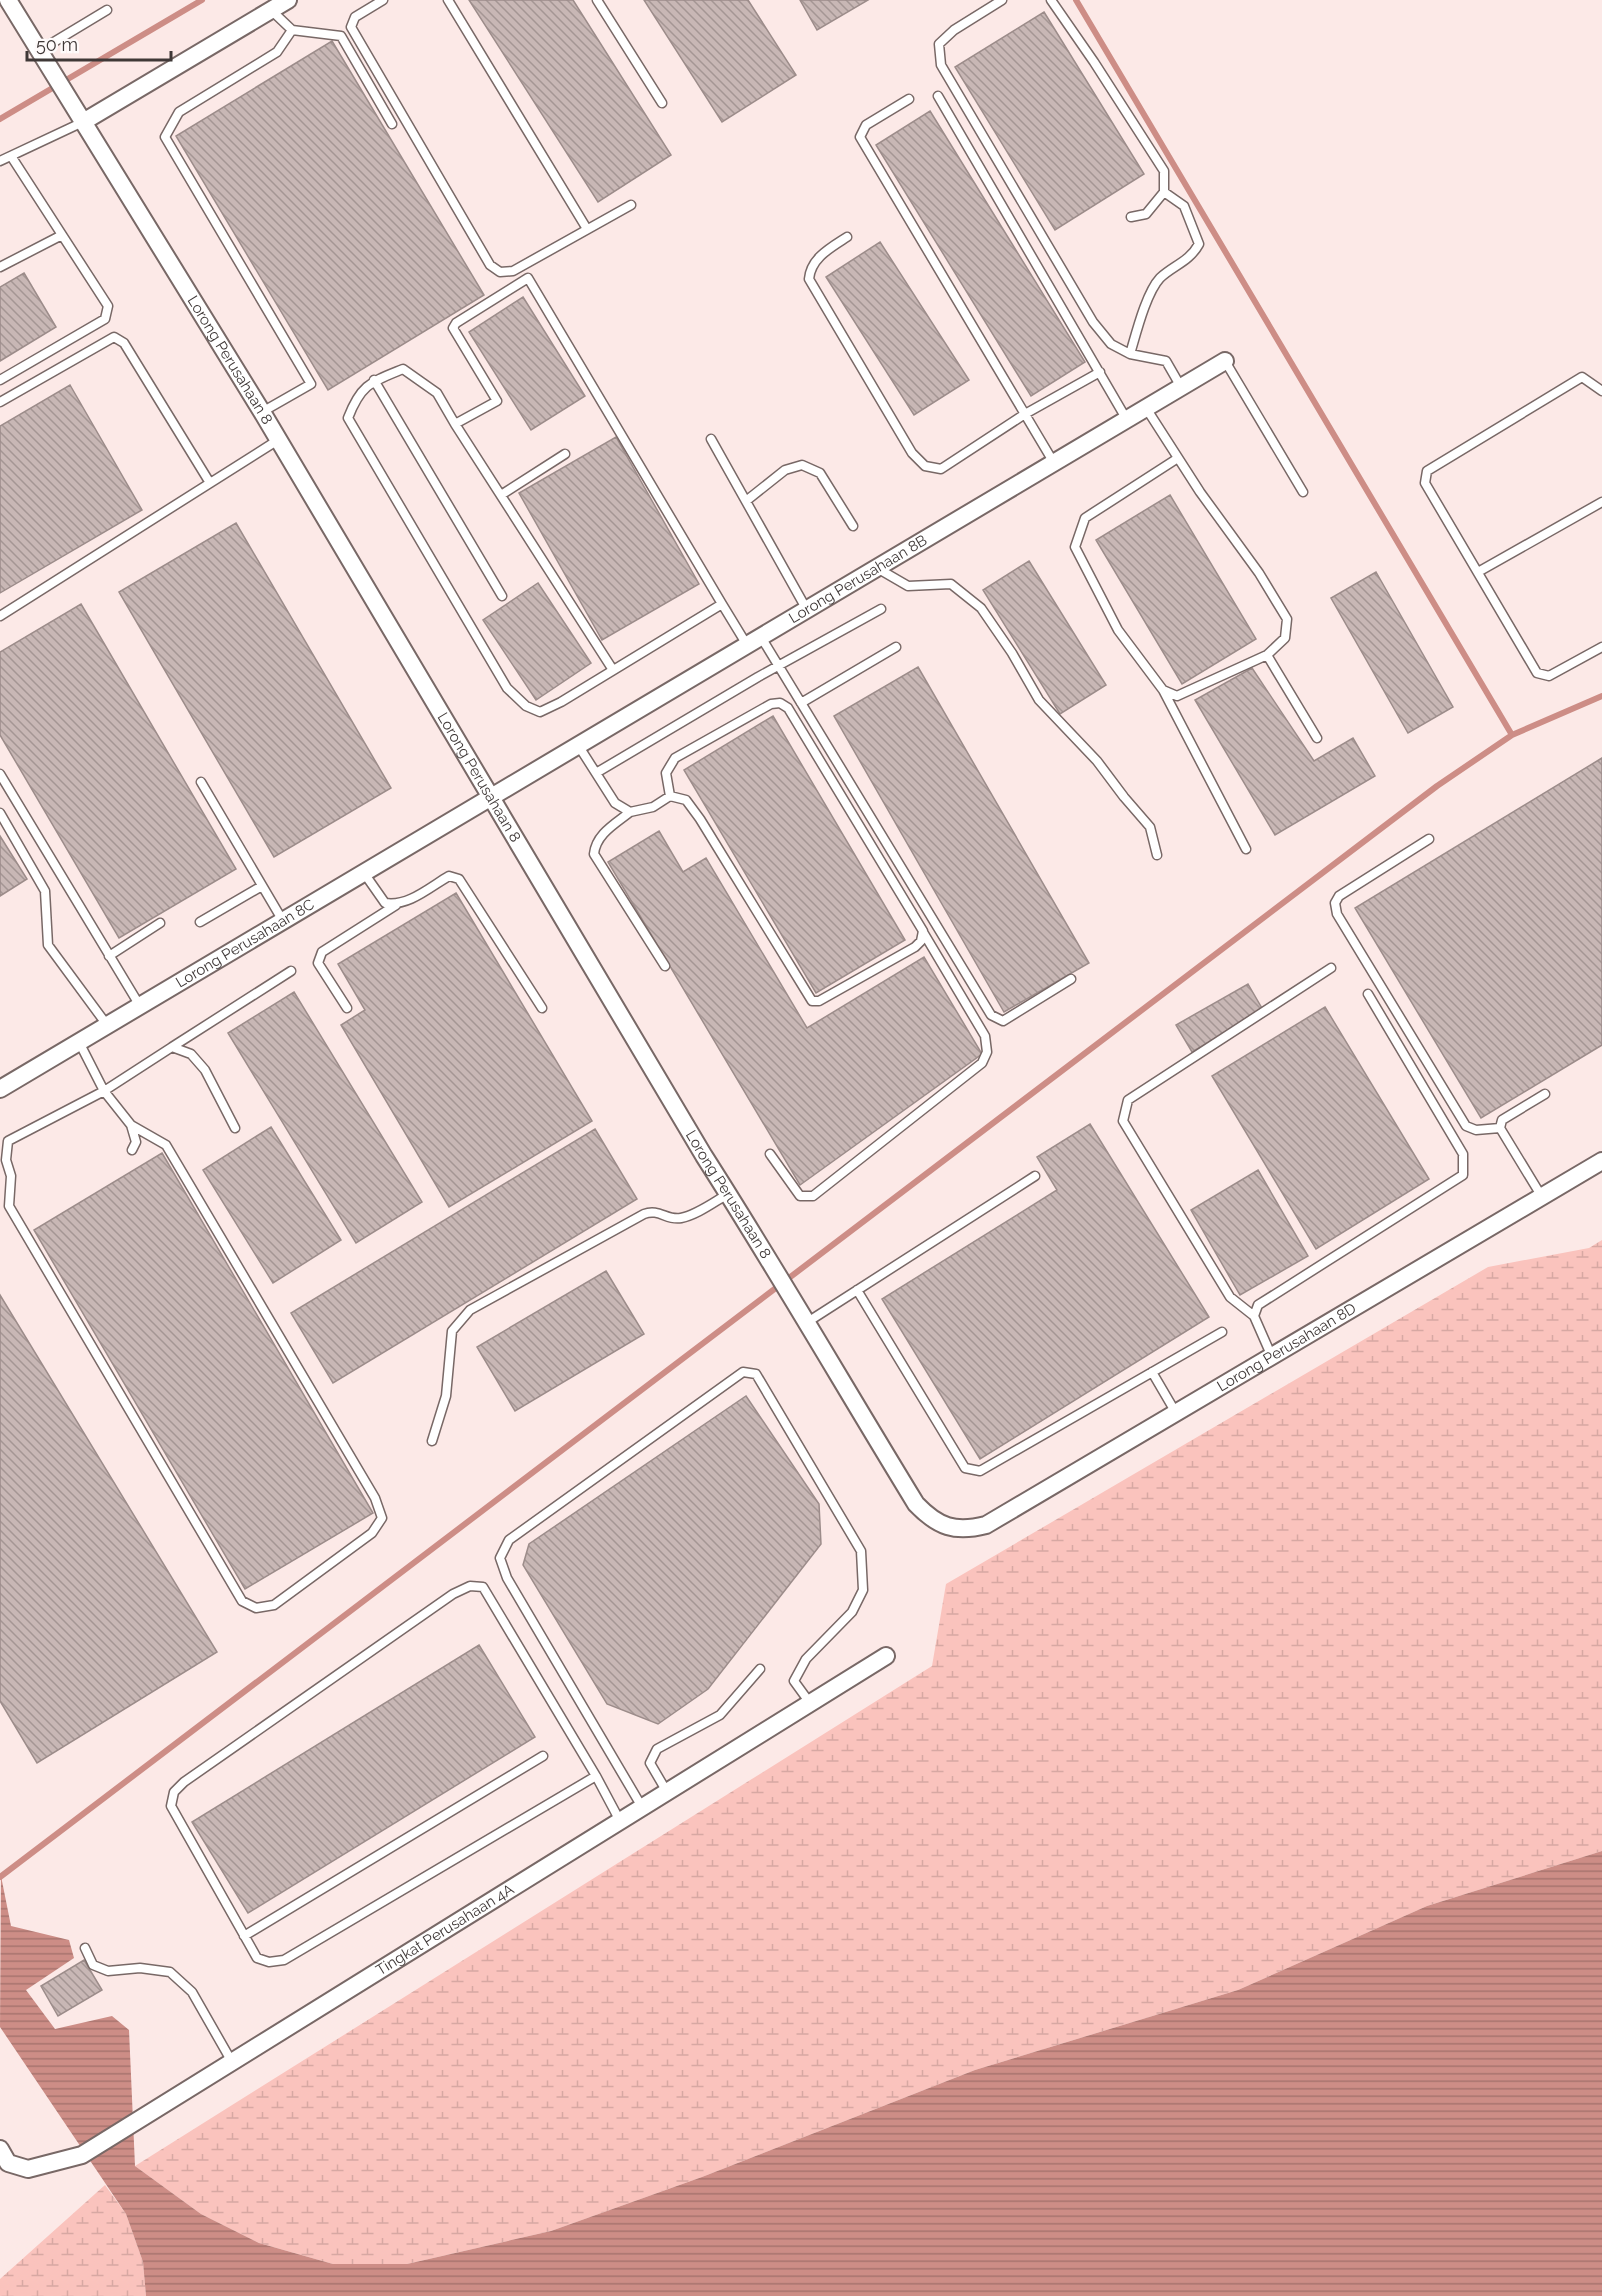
<svg xmlns="http://www.w3.org/2000/svg" width="1602" height="2296" font-family="Raleway,sans-serif">
	<style>
		.wetland { fill: url(#wetland-marsh) }
		.water { fill: url(#water-rules) }
		.lines { fill: none; stroke-linecap: round; stroke-linejoin: round }
		.stream { stroke: #cd8d86; stroke-width: 6 }
		.building { fill: url(#building-back-hatch); stroke: #9c8c8a; stroke-width: 1.5 }
		.service-casing { stroke: #786866; stroke-width: 11 }
		.minor-casing { stroke: #786866; stroke-width: 20 }
		.service { stroke: #fff; stroke-width: 8 }
		.minor { stroke: #fff; stroke-width: 16 }
		.labels { text-anchor: middle; stroke-width: 4.5; stroke-linejoin: round; paint-order: stroke }
		.street-label { font-size: 15px; fill: #3f3837; stroke: #fefafa }
	</style>
	<defs>
		<pattern id="wetland-marsh" width="20" height="14" patternUnits="userSpaceOnUse" patternTransform="scale(1.5)"><rect width="20" height="14" fill="#fac3bd"/><path d="M1 5h8M5 5V1M11 12h8M15 12V8" fill="none" stroke="#d7a8a3"/></pattern>
		<pattern id="water-rules" width="6" height="5" patternUnits="userSpaceOnUse" patternTransform="scale(1.5)"><rect width="6" height="5" fill="#cd8d86"/><path d="M0 2.5h6" fill="none" stroke="#a8746e"/></pattern>
		<pattern id="building-back-hatch" width="6" height="6" patternUnits="userSpaceOnUse" patternTransform="scale(1.5)"><rect width="6" height="6" fill="#c8b7b5"/><path d="M-1 5l2 2M0 0l6 6M5-1l2 2" fill="none" stroke="#a49694"/></pattern>
	</defs>
	<rect width="100%" height="100%" fill="#fce9e7"/>
	<path class="wetland" d="M1602,1240v611l-175,55 -189,84 -263,80 -273,107 -151,54 -144,33h-74l-74,-21 -58,-29 -66,-48 797,-500 14,-82 542,-317 101,-19z
		M105,2185l21,29 17,48 3,34h-146v-17z"/>
	<path class="water" d="M1602,1851v445h-1456l-3,-34 -17,-48 -126,-187 1,-151 10,50 58,14 5,18 -48,32 29,39 57,-13 17,14 6,136 66,48 58,29 74,21h74l144,-33 151,-54 273,-107 263,-80 189,-84z"/>
	<g class="lines">
		<path class="stream" d="M0,119l202,-119
			M1512,735l90,-39
			M0,1877l1437,-1091 75,-51 -436,-735"/>
	</g>
	<path class="building" d="M469,0h104l98,155 -73,47z
		M644,0h104l48,75 -74,47z
		M800,0h68l-51,30z
		M1044,12l100,162 -89,56 -100,-163z
		M332,41l152,254 -156,95 -152,-254z
		M930,111l155,251 -54,34 -155,-251z
		M880,242l89,138 -55,35 -88,-138z
		M24,273l32,54 -56,34v-74z
		M523,297l62,99 -54,34 -62,-98z
		M70,385l72,125 -142,83v-167z
		M616,437l83,147 -97,56 -83,-147z
		M1170,495l86,144 -74,45 -86,-144z
		M236,523l155,265 -117,69 -155,-265z
		M1029,561l77,124 -46,29 -77,-124z
		M1376,572l77,135 -45,26 -77,-135z
		M538,583l53,80 -55,37 -53,-80z
		M81,604l155,265 -117,69 -119,-203v-83z
		M918,667l171,296 -85,49 -170,-296z
		M1252,668l62,93 39,-23 22,38 -100,59 -80,-135z
		M773,716l132,224 -89,53 -132,-223z
		M1602,758v287l-121,73 -126,-210z
		M659,831l24,41 23,-14 101,170 117,-71 58,97 -182,131 -192,-323z
		M0,836l27,43 -27,17z
		M456,893l136,228 -143,86 -108,-182 24,-15 -27,-46z
		M1248,984l15,26 -71,42 -16,-27z
		M294,992l128,210 -66,41 -128,-210z
		M1325,1007l104,172 -113,70 -104,-173z
		M1090,1124l119,193 -229,142 -98,-160 175,-109 -20,-33z
		M271,1127l70,113 -68,43 -70,-113z
		M595,1129l42,70 -304,184 -42,-70z
		M162,1153l211,360 -128,76 -211,-359z
		M1258,1170l50,86 -68,39 -49,-85z
		M606,1271l38,63 -129,77 -38,-64z
		M0,1295l217,357 -180,111 -37,-62z
		M746,1396l73,108 2,40 -113,145 -50,35 -51,-20 -84,-139 6,-21z
		M479,1645l56,92 -287,176 -56,-91z
		M84,1960l18,30 -44,26 -17,-30z"/>
	<g class="lines">
		<g class="service-casing">
			<path id="service" d="M383,0l-28,17 -4,10 139,238 10,7 13,-1 118,-66
				M448,0l139,229
				M597,0l65,103
				M1002,0l-48,30 -15,14 2,21 152,257 18,22 19,10 36,7 15,26
				M1051,0l43,62 70,109v21l-18,22 -15,3
				M271,10l21,20 49,6 51,88
				M39,51l68,-41
				M938,96l189,324
				M909,99l-43,26 -6,12 194,326
				M0,161l83,-39
				M847,237c-17,11 -36,21 -38,42l103,174 13,13 16,3 84,-55 75,-42
				M0,267l62,-32
				M1130,354c6,-20 16,-61 30,-76 14,-13 29,-16 39,-34l-15,-38 -20,-14
				M1225,361l78,131
				M0,380l105,-61 3,-13 -97,-150
				M374,380l128,216
				M1602,391l-20,-14 -155,94 -2,12 112,190 12,3 53,-29
				M0,402l114,-65 10,6 86,140
				M1146,408l54,84 59,81 28,46 -2,19 -18,17 -90,41 -14,-6 -45,-60 -43,-83 10,-29 93,-60
				M262,412l49,-28 -146,-247 14,-25 98,-60 15,-22
				M455,424l158,246
				M711,439l96,171
				M501,495l64,-41
				M746,501l39,-31 17,-5 18,8 33,53
				M877,568l31,18 43,-2 30,24 31,45 27,47 58,61 27,36 26,30 7,28
				M1478,572l124,-70
				M722,604l-161,98 -21,10 -14,-6 -19,-18 -159,-270c13,-34 23,-36 55,-49l34,24 18,31 42,-23 -44,-73 3,-5 72,-45 194,326 25,41
				M0,616l278,-176
				M761,637l230,378 12,6 68,-42
				M1267,655l50,83
				M1163,690l83,159
				M801,703l95,-56
				M578,745l37,58 15,9 23,-5 17,-11 16,4 14,19 112,182h7l96,-54 6,-6 2,-10 -135,-223 -8,-5 -9,1 -96,54 -9,15 4,23
				M596,773l162,-96 123,-68
				M0,774l140,232
				M201,782l82,139
				M630,812c-15,12 -34,22 -36,42l71,112
				M0,813l45,78 3,54 59,80
				M1429,839l-90,57 -4,7 2,11 129,212 10,4 24,-2
				M364,873l21,30c23,4 45,-16 64,-27l10,3 83,129
				M200,922l62,-36
				M109,956l51,-33
				M347,1008l-29,-45 4,-11 74,-47
				M79,1042l25,49 27,34 5,17 -4,8
				M172,1047l119,-76
				M131,1125l35,20 209,353 7,20 -10,15 -98,72 -18,3 -14,-7 -233,-395 2,-30 -5,-16 2,-19 96,-50 68,-44 19,7 14,16 30,58
				M770,1154l30,42h13l169,-133 5,-11 -2,-16 -62,-104
				M1542,1197l-42,-69 2,-8 43,-26
				M857,1290l108,178 15,3 242,-139
				M1254,1316l-24,-19 -107,-176 5,-21 203,-132
				M806,1323l229,-147
				M1272,1357l-18,-41 4,-11 205,-130v-21l-95,-160
				M1152,1372l24,41
				M432,1441l14,-45 6,-65 18,-21 174,-96c15,-6 23,7 37,4 16,-3 33,-16 47,-24
				M596,1776l-312,184 -15,2 -12,-4 -86,-152 3,-14 10,-10 269,-188 17,-8 13,1 113,189 24,45
				M667,1792l-17,-29 7,-14 63,-34 40,-46
				M642,1807l-135,-229 -7,-20 9,-18 234,-168 13,2 105,177 2,39 -11,22 -46,47 -12,22 16,22
				M244,1936l299,-180
				M85,1948l8,17 15,6 32,-3 30,4 22,20 40,70"/>
		</g>
		<g class="minor-casing">
			<g id="minor">
				<path id="s1" d="M8,0l254,412 442,744c73,114 141,232 212,348 22,23 39,29 70,21l616,-364"/>
				<path d="M83,122l205,-122"/>
				<path id="s2" d="M0,1089l1225,-728"/>
				<path id="s3" d="M0,2149l8,14 20,6 54,-14 804,-499"/>
			</g>
		</g>
		<use href="#service" class="service"/>
		<use href="#minor" class="minor"/>
	</g>
	<g class="labels">
		<g class="street-label">
			<text dy="5" stroke="none"><textPath href="#s1" startOffset="423">Lorong Perusahaan 8</textPath></text>
			<text dy="5" stroke="none"><textPath href="#s2" startOffset="998">Lorong Perusahaan 8B</textPath></text>
			<text dy="5" stroke="none"><textPath href="#s1" startOffset="909">Lorong Perusahaan 8</textPath></text>
			<text dy="5" stroke="none"><textPath href="#s2" startOffset="285">Lorong Perusahaan 8C</textPath></text>
			<text dy="5" stroke="none"><textPath href="#s1" startOffset="1395">Lorong Perusahaan 8</textPath></text>
			<text dy="5" stroke="none"><textPath href="#s1" startOffset="2184">Lorong Perusahaan 8D</textPath></text>
			<text dy="5" stroke="none"><textPath href="#s3" startOffset="520">Tingkat Perusahaan 4A</textPath></text>
		</g>
	</g>
	<path d="M27 51v9h144v-9" fill="none" stroke="#3f3837" stroke-width="3"/>
	<text x="36" y="51" font-size="18" fill="#3f3837" stroke="#fefafa" stroke-width="4.5" paint-order="stroke">50 m</text>
</svg>
